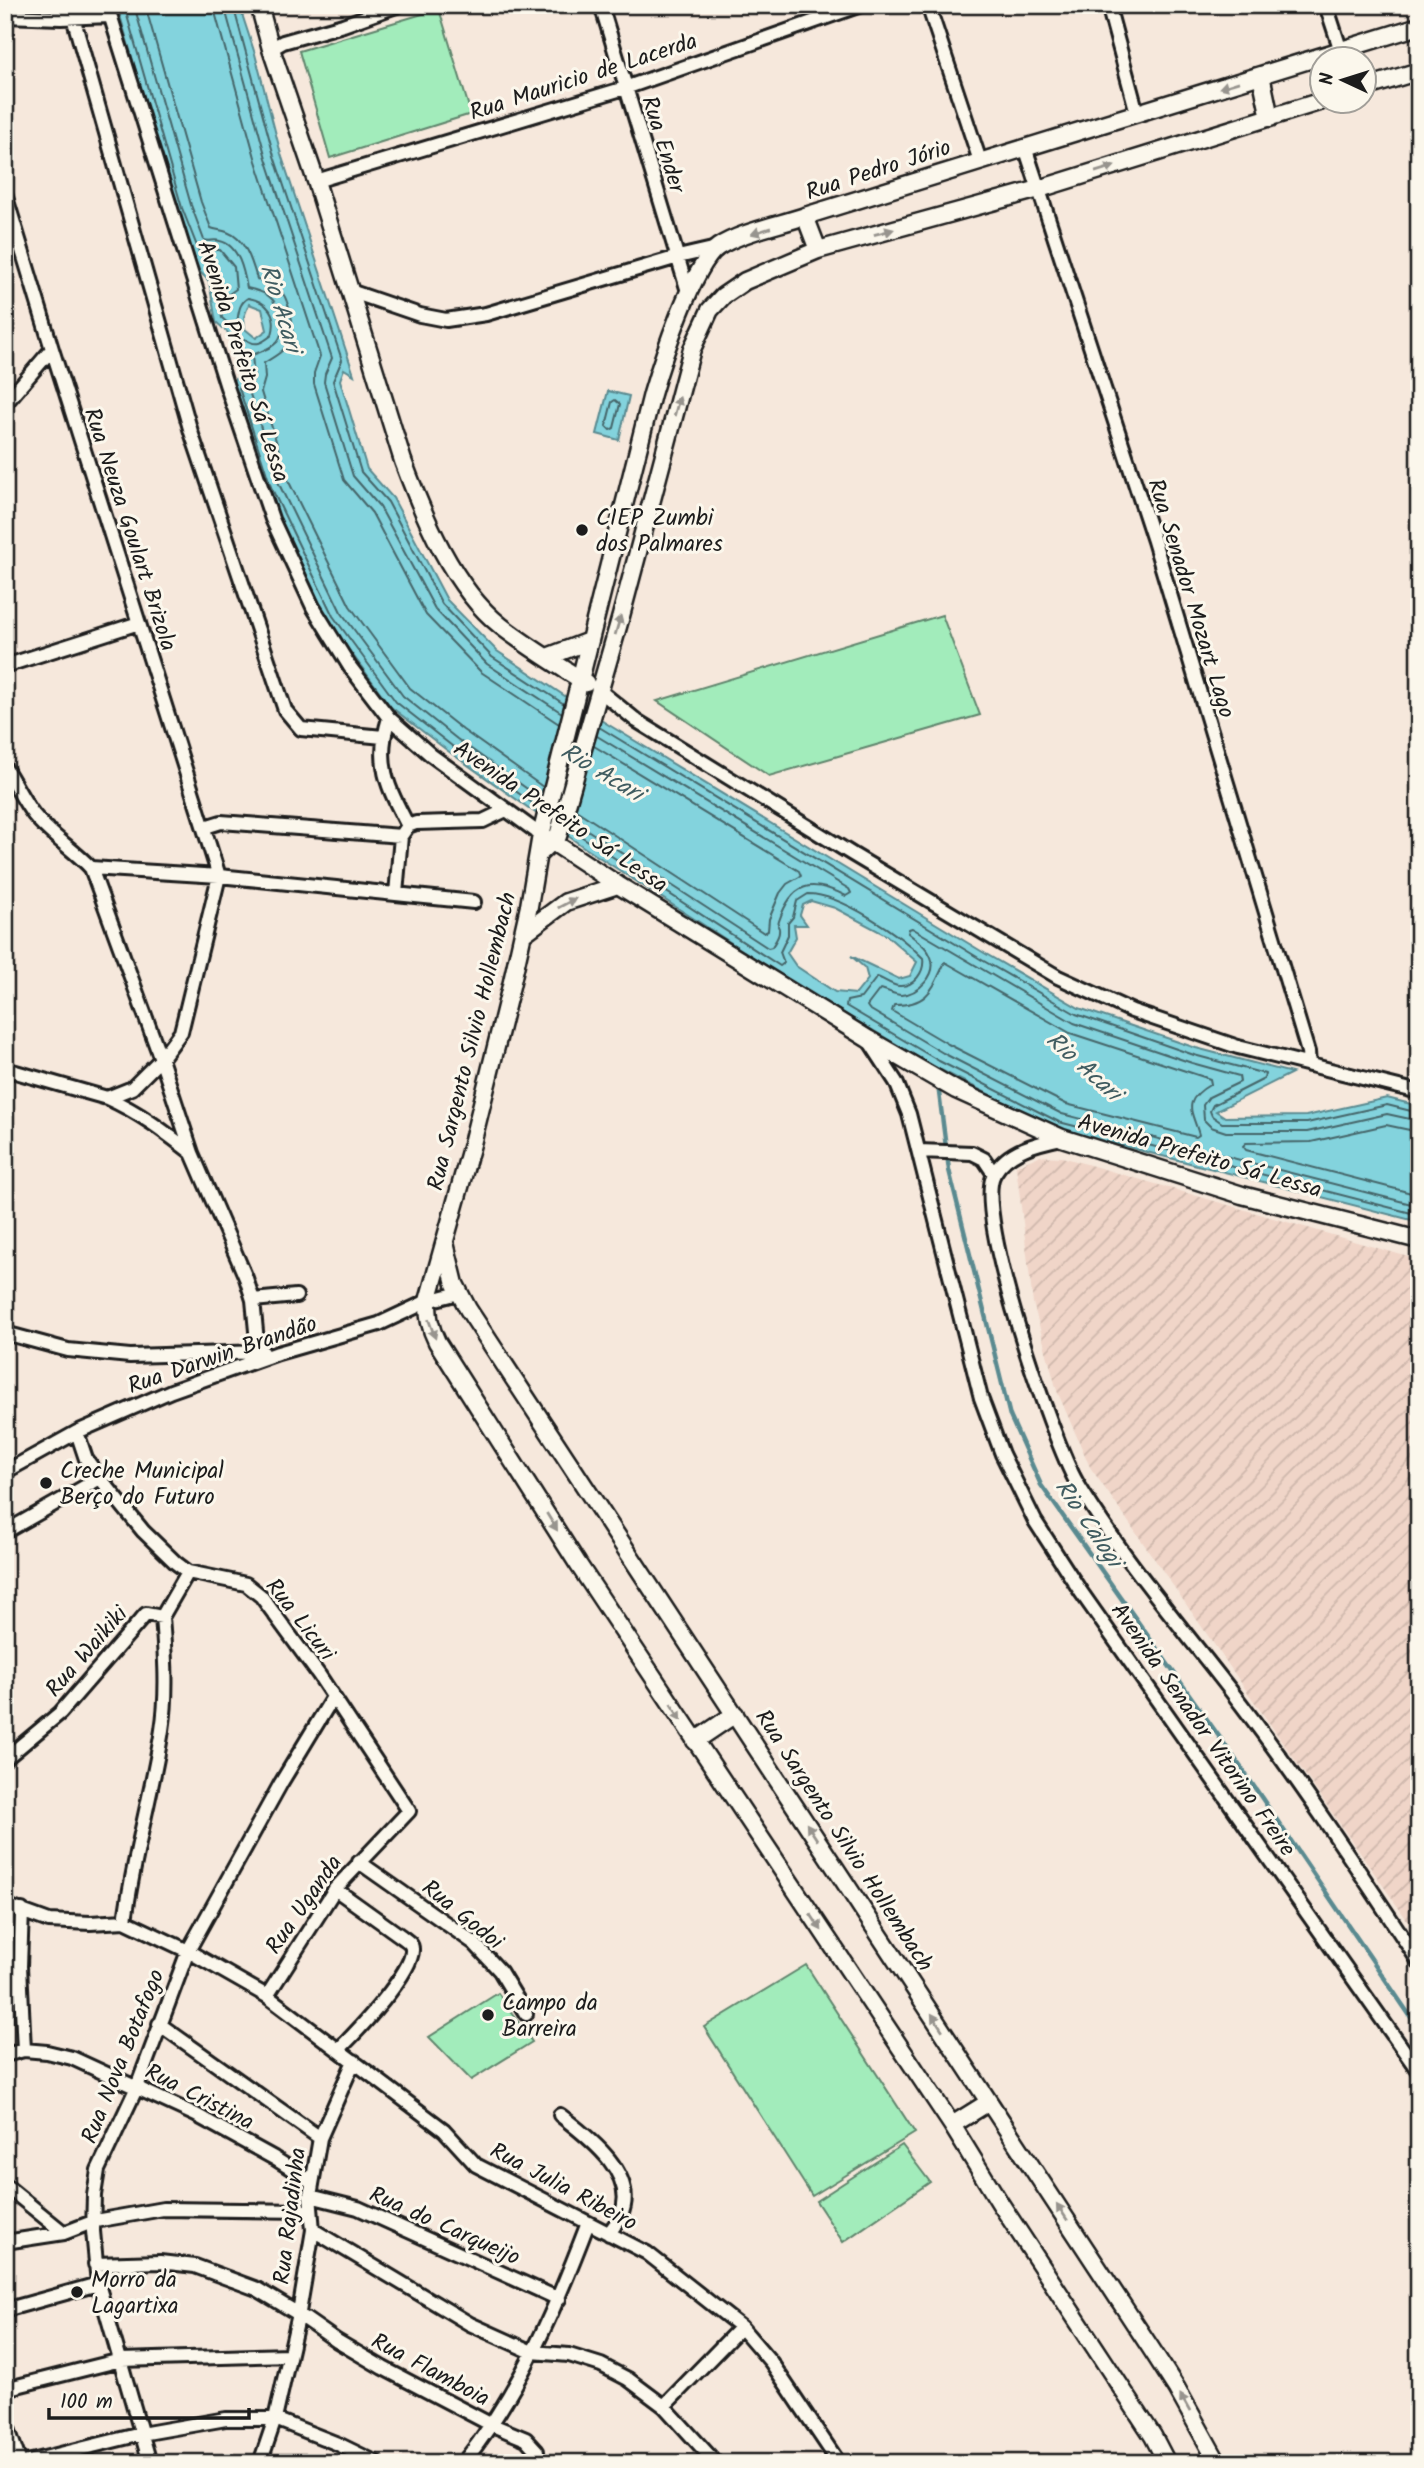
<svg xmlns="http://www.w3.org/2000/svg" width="1424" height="2468" font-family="Kalam,sans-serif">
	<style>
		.industrial { fill: url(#industrial-furrows) }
		.green { fill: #a2ecbb; stroke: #5f846c; stroke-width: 2 }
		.water { fill: #83d3dd; stroke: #5a8a90; stroke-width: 2; fill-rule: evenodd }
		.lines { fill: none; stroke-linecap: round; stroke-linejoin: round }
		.shore { stroke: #456569; stroke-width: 2 }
		.stream { stroke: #5a8a90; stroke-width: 4.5 }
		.street-casing { stroke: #1c1c1c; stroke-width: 18 }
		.secondary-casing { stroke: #1c1c1c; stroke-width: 21 }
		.street { stroke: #fbf7ec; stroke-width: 12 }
		.secondary { stroke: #fbf7ec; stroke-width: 16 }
		.oneway { fill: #97948e }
		.poi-dot { fill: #1c1c1c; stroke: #fbf7ec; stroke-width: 2.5 }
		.labels { text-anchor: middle; stroke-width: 6; stroke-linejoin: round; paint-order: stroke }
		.street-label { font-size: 23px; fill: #1c1c1c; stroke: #fbf7ec }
		.poi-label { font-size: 23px; fill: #1c1c1c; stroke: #fbf7ec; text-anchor: start }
		.water-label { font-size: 24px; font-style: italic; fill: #405c60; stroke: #fbf7ec }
	</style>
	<defs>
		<pattern id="industrial-furrows" width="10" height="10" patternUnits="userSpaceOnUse" patternTransform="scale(1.75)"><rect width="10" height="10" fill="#f0d5c8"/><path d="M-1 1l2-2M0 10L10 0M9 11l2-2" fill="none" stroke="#cdb6ab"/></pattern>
	</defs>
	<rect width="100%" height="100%" fill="#f6e8dc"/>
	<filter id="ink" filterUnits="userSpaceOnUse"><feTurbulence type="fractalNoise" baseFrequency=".0143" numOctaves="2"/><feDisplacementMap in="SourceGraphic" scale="14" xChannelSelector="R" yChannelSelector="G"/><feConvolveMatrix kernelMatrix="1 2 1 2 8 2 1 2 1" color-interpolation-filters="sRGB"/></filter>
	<g filter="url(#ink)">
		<path class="industrial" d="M1039,1156l23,1 357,103v677l-329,-470 -33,-76 -24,-88 -17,-137z"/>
		<path class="green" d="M439,9l32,105 -141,44 -31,-107z
			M942,615l38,100 -211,61 -112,-75z
			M806,1965l109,168 -103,63 -108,-169z
			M498,1993l34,49 -61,38 -42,-43z
			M902,2145l28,37 -87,60 -27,-41z"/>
		<path class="water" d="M117,5h122l16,49 26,100 73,221 -10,-6 -4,11 27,89 26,29 54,102 50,51 107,71 382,232 93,54 117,40 96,25 -76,38 9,6 81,-1 81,-18 32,8v116l-362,-93 -122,-62 -139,-82 -211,-137 -137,-97 -57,-44 -64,-87 -63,-130 -34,-107 9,-7 -6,-39 -17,-15 -7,-41 -9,-9 -24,-62zM249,304l13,5 5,21 -11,8 -11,-9 -1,-12zM811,901l24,7 51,27 31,27 -7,14 -11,3 -48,-23 14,12 3,11 -12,15 -21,-2 -39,-26 -9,-13 9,-16 -2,-12h13l-7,-10 3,-10z
			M608,391l21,5 -10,44 -22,-6z"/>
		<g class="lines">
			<path class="shore" d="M124,5l58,203 18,46 5,2 6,-6h9l14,17 2,22 -7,5h-8l-2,3 3,21 10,9h4c3,-10 1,-23 12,-29 20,3 30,17 24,37 -10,8 -16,12 -27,4l-4,2 5,35 -7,12 32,99 62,129 63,86 56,44 86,61
				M134,5l57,200 13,35c6,2 10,-1 16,1 19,4 24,31 27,47 18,4 28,8 33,27 7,26 -5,32 -28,40l2,22 -5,14 30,93 62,128 62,84 54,43 83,59
				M145,5l56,197 10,26c5,2 11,2 16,4 19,7 25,30 30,47 6,3 14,4 20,8 8,6 10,15 13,24 8,30 -1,37 -26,52l1,15 -4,14 27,88 62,126 60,82 53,42 80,57
				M213,5l43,156 64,195 -6,17v11l30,96 28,33 54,102 55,57 78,52
				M224,5l42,153 66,200 -7,16 -1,8 29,94 27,31 55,102 52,55 75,49
				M233,5l41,151 68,204 -9,21 28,91 27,30 54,102 50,53 72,47
				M615,400l5,4 -6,24 -4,2 -4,-4 6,-24z
				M599,727l383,233 94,54 118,41 71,19 -1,5 -51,26 -3,6 2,5 10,7h85l80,-18 32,8
				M576,810l188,123 4,-2 1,-12 11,-26 7,-9 14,-8 -2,-5 -205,-125
				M572,820l196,128 4,-1c2,-4 7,-10 7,-15 1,-9 -3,-1 0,-11 13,-38 31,-43 67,-25l5,-3 -2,-4 -252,-153
				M570,829l210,137 4,-3 -4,-11 8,-17v-12l5,-6 4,-16 11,-7c33,0 93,41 115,64 2,14 -9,29 -24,28 -7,0 -15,-7 -22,-9l-16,21 -14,3 -1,5 93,55 120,61 360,93
				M945,962l125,71 140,46 1,5c-31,18 -18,28 -12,51l-3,2 -130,-33 -118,-60 -56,-33 2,-6c35,0 38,-16 51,-43z
				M1419,1121l-32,-7 -80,18h-81l-15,-5 -7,-7 -1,-15 6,-8 31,-15 -1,-6 -47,-13 -118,-40 -162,-95 -3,1 -1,4c8,7 20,14 23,24 7,18 -13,37 -30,38 -7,0 -14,-5 -21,-6l-13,17 2,3 74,44 119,61 357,92
				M1419,1132l-33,-7 -75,17 -65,1 -3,3 3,4 173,45"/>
			<path class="stream" d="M938,1085l11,85 61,246 31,69 199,281 179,263"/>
			<g class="street-casing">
				<path id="street" d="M107,5l119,379 46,135 41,88 37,60 39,51 42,37 110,80
					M601,5l88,290
					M928,5l52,156
					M1108,5l29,108
					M1326,5l15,46
					M5,16l56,2 49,-2
					M73,17l118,415 94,278 16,19 82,8
					M271,49l12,-7 60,-17 56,-20
					M1025,147l129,394 154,511 1,13
					M316,181l309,-93 236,-83
					M5,194l47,155 167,527 -38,156 -20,27 -29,29 -25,10c32,14 58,34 85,55
					M350,291l70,24 26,5 40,-6 192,-57 39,-9
					M5,404l47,-55
					M5,666l134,-43
					M600,691l37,30 215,133 206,123 74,34 106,36 181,45
					M389,718c-14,45 -2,68 19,108
					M5,768c10,15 18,33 29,47 17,21 39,34 57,53l70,191 31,94 54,125 7,22 5,52
					M205,827l16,-5 180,14
					M91,868l128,8 255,26
					M396,894l5,-58 7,-10 8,-3 67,-2 23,-11
					M868,1039l28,43 13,32 72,284 21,56 33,67 46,71 338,480
					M5,1069l102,29
					M1062,1138c-24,5 -55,12 -68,36 -21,38 59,268 83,309 47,78 109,149 164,221 63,83 121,171 178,258
					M919,1151l53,2 12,6 10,15
					M253,1300l43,-4
					M5,1333l63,17 62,6 133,-4
					M77,1432l9,27 14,19 43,53 33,32 12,9 58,12 15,12 58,79 90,136 -74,78 -68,107
					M5,1472l72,-40 94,-41 107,-38 101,-29 49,-23 31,-8
					M5,1532l95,-54
					M5,1759l55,-46 86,-99 16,3 26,-45
					M359,1862l115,81 26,28 26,43
					M335,1889l67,48c5,4 10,6 10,12 2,22 -56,84 -73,100
					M5,1905l44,16 41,2 35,-2 63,30 79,45 177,134 32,35 171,88 94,74 30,35 68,101
					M22,1910l-2,56 4,84
					M125,1921c8,-64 27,-127 37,-191 6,-37 3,-76 0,-113
					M159,2024l161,114
					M5,2055l19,-5 23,2 25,6 124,57 78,43 38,24
					M560,2115c27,21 79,59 61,100 -3,7 -9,13 -12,19
					M5,2185l59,48
					M310,2196l48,12 201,91
					M313,2230l157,94 62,28 37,3 32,10 27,14 36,27 52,57
					M5,2242l59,-9 31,-12 68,-12 147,2
					M95,2264l65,-2 35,4 62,23 40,24 40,28 46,27 107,56 36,15 11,12v12
					M5,2310l93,-26
					M5,2389l116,-29 168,-5
					M664,2406l77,-79
					M5,2420l15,43
					M24,2463l117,-29 85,-15h49l63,25 39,19
					M150,2463l-52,-179 -5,-53 1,-36 4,-25 39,-83 51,-136 93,-168 52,-86
					M260,2463l15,-44 23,-101 15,-88 -3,-34 10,-58 34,-77
					M463,2463c57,-71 93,-156 125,-240"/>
			</g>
			<g class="secondary-casing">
				<path id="secondary" d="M259,5l12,44 45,132 87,280c21,56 50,127 98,165 27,21 57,39 85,57
					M1261,75l9,43
					M1364,88l55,-17
					M805,216l13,34
					M547,657l42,-16
					M545,837l73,48 250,154 88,51 106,48 180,57 177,45
					M539,854l19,-18 63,-220 71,-267 18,-39 13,-14 22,-15 73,-31 221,-61 283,-88
					M523,934l43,-32 52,-17
					M445,1243l10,41 13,25 684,1041 25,39 41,74
					M695,1741l40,-27
					M952,2125l37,-23
					M1167,2463l-14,-27 -153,-233 -48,-78 -374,-561 -141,-222c-7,-14 -9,-25 -9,-41l44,-157 39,-158 18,-80 12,-71 111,-441c9,-31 41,-130 66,-147 23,-15 61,-22 87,-31l614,-190"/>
			</g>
			<use href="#street" class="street"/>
			<use href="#secondary" class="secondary"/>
		</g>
		<defs><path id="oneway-solid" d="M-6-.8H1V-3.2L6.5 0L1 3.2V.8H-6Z" transform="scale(1.75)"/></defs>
		<g class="oneway">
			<use href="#oneway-solid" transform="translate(1229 85) rotate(163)"/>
			<use href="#oneway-solid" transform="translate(1105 169) rotate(-17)"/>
			<use href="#oneway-solid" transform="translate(761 231) rotate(162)"/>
			<use href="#oneway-solid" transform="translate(884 232) rotate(-15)"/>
			<use href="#oneway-solid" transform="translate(677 406) rotate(-75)"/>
			<use href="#oneway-solid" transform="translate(618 625) rotate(-74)"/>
			<use href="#oneway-solid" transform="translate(567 903) rotate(-28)"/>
			<use href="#oneway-solid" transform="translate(432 1329) rotate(70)"/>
			<use href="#oneway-solid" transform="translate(552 1522) rotate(58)"/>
			<use href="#oneway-solid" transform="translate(676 1712) rotate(57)"/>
			<use href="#oneway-solid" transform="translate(812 1832) rotate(-123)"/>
			<use href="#oneway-solid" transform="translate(816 1922) rotate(56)"/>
			<use href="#oneway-solid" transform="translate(937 2022) rotate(-123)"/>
			<use href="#oneway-solid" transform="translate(1062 2212) rotate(-123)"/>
			<use href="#oneway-solid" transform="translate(1185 2403) rotate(-119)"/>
		</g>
	</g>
	<g class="poi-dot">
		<circle cx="582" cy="530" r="7"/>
		<circle cx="46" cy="1483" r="7"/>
		<circle cx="488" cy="2015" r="7"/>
		<circle cx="77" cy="2292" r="7"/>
	</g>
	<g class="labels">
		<g class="street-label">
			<text transform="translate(583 76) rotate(-18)" y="8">Rua Mauricio de Lacerda</text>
			<text transform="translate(664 144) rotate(73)" y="8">Rua Ender</text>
			<text transform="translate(878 169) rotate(-18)" y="8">Rua Pedro Jório</text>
			<text transform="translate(244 361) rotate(72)" y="8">Avenida Prefeito Sá Lessa</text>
			<text transform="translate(131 529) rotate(72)" y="8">Rua Neuza Goulart Brizola</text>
			<text transform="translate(1192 598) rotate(73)" y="8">Rua Senador Mozart Lago</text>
			<text transform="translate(561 816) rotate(34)" y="8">Avenida Prefeito Sá Lessa</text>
			<text transform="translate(471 1041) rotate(-76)" y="8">Rua Sargento Silvio Hollembach</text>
			<text transform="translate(1200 1155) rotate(16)" y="8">Avenida Prefeito Sá Lessa</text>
			<text transform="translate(222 1354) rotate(-19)" y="8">Rua Darwin Brandão</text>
			<text transform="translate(301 1619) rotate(52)" y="8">Rua Licuri</text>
			<text transform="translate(86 1651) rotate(-49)" y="8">Rua Waikiki</text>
			<text transform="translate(1204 1729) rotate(55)" y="8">Avenida Senador Vitorino Freire</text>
			<text transform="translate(845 1840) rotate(57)" y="8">Rua Sargento Silvio Hollembach</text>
			<text transform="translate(303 1904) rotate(-55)" y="8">Rua Uganda</text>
			<text transform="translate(463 1914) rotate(39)" y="8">Rua Godoi</text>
			<text transform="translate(122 2056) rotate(-68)" y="8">Rua Nova Botafogo</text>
			<text transform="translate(200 2096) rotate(27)" y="8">Rua Cristina</text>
			<text transform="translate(564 2186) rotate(28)" y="8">Rua Julia Ribeiro</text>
			<text transform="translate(289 2216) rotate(-83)" y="8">Rua Rajadinha</text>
			<text transform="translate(445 2225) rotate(24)" y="8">Rua do Carqueijo</text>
			<text transform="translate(431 2369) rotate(28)" y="8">Rua Flamboia</text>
		</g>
		<g class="poi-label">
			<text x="596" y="525">CIEP Zumbi<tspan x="596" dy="26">dos Palmares</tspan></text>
			<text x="60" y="1478">Creche Municipal<tspan x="60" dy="26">Berço do Futuro</tspan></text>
			<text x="502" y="2010">Campo da<tspan x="502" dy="26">Barreira</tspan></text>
			<text x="91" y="2287">Morro da<tspan x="91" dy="26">Lagartixa</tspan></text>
		</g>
		<g class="water-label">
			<text transform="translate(281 308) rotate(73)" y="8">Rio Acari</text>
			<text transform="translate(602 772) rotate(31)" y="8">Rio Acari</text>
			<text transform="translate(1084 1066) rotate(42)" y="8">Rio Acari</text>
			<text transform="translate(1089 1523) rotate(56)" y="8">Rio Calogi</text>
		</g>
	</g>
	<rect width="1424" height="2468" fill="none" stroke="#fbf7ec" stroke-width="28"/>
	<rect x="14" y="14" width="1396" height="2440" fill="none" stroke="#1c1c1c" stroke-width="2.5" filter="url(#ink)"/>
	<g transform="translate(1343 80) rotate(274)"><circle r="33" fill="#fbf7ec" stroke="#a29f99" stroke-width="2"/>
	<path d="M0-5L12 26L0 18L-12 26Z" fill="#1c1c1c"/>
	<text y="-10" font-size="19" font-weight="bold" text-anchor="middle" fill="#1c1c1c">N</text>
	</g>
	<path d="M49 2408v10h200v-10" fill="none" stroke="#1c1c1c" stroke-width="3.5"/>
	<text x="60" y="2408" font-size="21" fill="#1c1c1c" stroke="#fbf7ec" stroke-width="5" paint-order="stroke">100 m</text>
</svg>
